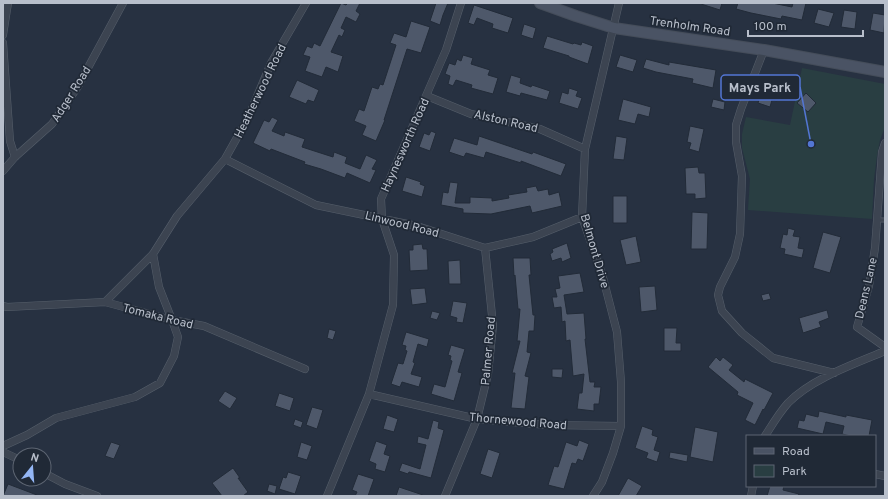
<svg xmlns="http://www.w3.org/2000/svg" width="888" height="499" font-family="Overpass,sans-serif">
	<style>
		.green { fill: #293e42 }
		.building { fill: #4e586a; stroke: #222b38 }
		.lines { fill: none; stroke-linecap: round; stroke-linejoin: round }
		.service-casing { stroke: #565f6b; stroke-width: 5 }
		.minor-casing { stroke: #565f6b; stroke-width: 8 }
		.secondary-casing { stroke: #454d5a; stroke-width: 12 }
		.service { stroke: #3c4451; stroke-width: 3.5 }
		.minor { stroke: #3c4451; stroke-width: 7 }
		.secondary { stroke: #4a5364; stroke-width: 10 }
		.labels { text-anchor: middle; stroke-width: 3.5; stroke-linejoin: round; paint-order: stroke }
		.street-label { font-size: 12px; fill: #b8bfcb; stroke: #202936 }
		.leader { fill: none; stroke: #5376d3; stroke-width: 1.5 }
		.callout-dot { fill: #5376d3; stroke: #202936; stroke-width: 1.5 }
		.callout { fill: #202936; stroke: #5376d3; stroke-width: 1.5 }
		.callout-label { font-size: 13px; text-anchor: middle; font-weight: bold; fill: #b8bfcb }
	</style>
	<rect width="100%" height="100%" fill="#273141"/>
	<path class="green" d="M802,68l83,16v43l-5,13 -3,16 -3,23 -2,40 -124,-9 2,-31 -8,-31v-14l4,-17 44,8z"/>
	<path class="building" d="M341,3l5,2 2,-2h12l-4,8 4,3 -4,8 -10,-5 -5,11 4,2 -3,7 -3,-2 -8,17 12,4 -5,16 -12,-5 -4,10 -17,-6 5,-14 -7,-2 4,-9 5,2 2,-5 6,3z
		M436,3h12l-5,12 -3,10 -10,-4z
		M701,3h21l-2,7 -19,-6z
		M738,3h34l20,4 1,-4h13l-4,17 -20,-4 -1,3 -30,-6 -15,-4z
		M474,5l39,13 -5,15 -16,-5 1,-4 -16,-6 -3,7 -6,-2z
		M818,9l16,4 -5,14 -15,-4z
		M844,10l13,2 -2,17 -14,-2z
		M873,13l12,2 -1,18 -14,-3z
		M411,21l19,6 -9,26 -14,-4 -23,71h1l-9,21 -14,-6 4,-9 -12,-5 5,-12 5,2 8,-24 6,2 2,-5 3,1 13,-40 -6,-2 4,-10 12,4z
		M524,24l12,4 -3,11 -12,-4z
		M547,36l26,8 1,-1 7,2 1,-3 11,4 -5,18 -19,-7v-1l-26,-8z
		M463,55l10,3 -2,6 19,6 -2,5 10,3 -5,16 -22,-6 1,-3 -16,-5 -3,6 -5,-2 2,-8 -5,-2 4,-11 6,2 2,-6 4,2z
		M620,55l17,5 -4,12 -17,-5z
		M646,59l23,6v-3l47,8 -3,18 -21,-5 1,-4 -37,-7 -13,-4z
		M511,75l10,3 -1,5 11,4 1,-2 18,6 -3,9 -26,-7 -1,3 -14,-4z
		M297,80l22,10 -5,12 -6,-2 -2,4 -17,-7z
		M764,84l16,5 -3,12 -5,-1 -2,7 -12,-4z
		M569,88l9,3 -2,5 6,2 -4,11 -19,-6 3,-11 6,2z
		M806,93l10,10 -8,9 -11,-9z
		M623,99l28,8 -2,10 -11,-3 -3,10 -17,-4z
		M713,99l12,3 -1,8 -13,-3z
		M272,117l6,3 -6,11 12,5 1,-4 20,7 -3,8 31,10 1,-5 13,5 -2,6 15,6 6,-14 11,5 -5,9 4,1 -6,13 -23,-10 -2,5 -24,-9 -17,-5 1,-2 -34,-13 -1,2 -17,-8 11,-23 5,2z
		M690,126l14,3 -5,23 -10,-3 2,-6 -4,-1z
		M431,131l5,2 -6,18 -11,-4 5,-14 5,2z
		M479,136l53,18 1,-2 33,12 -5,12 -40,-15v2l-35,-11 -2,6 -18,-5 -2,4 -15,-5 5,-14 23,7z
		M616,136l11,2 -3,22 -11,-1z
		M698,167l1,6h6l1,25 -11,1v-5h-9l-1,-26z
		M406,177l15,5 -1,2 5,2 -3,11 -20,-6z
		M450,182l8,1 -3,20h15v-6l22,1v3l17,-3 -1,-3 19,-3 -1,-4 10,-2 2,5 10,-2 1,6 10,-3 3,14 -30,7 -2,-7 -39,8 -28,-1v-4l-22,-4 2,-13 5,1z
		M613,196h14v27h-14z
		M692,212l16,1 -1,36h-16z
		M788,228l7,2 -2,6 7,1 -2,11 6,1 -2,9 -18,-4 1,-5 -5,-1 3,-14 4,1z
		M823,232l18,5 -11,36 -17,-5z
		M636,236l5,26 -15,3 -6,-25z
		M567,243l4,15 -9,4 -1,-4 -9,3 -2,-7 3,-2 -1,-3z
		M422,244l1,5h4l1,21 -18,1 -1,-21h4v-5z
		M513,258h17l1,17h-2l4,40h2l-1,16h-5l-2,21 4,1 -6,23 4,1 -4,32 -14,-1 4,-35h-3l8,-32h-3l3,-32h-2l-3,-34 -1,1z
		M460,260l1,24h-12l-1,-23z
		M580,273l4,19 -20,3 3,19 17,-1 2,26h-1l5,43h5l-1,5h7l-2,17h-5v7l-17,-2 2,-16h3l2,-19 -11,2 -3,-36 -4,1 -1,-20 -3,1 -1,-15 -7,1 -2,-11h5l-2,-8 5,-1 -2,-12z
		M655,286l2,24 -16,2 -2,-25z
		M425,288l2,15 -15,2 -2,-16z
		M769,293l2,6 -8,2 -2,-6z
		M453,301l14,2 -4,20 -7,-1 1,-4 -7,-2z
		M827,310l2,8 -10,4 2,5 -18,6 -4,-15z
		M432,311l8,2 -3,7 -7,-2z
		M664,328h13l-1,15h5v8h-17z
		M329,329l7,2 -3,9 -6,-2z
		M406,332l23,7 -2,8 -9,-3 -5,18 2,1 -4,11 11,3 -3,10 -17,-5 -2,5 -9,-3 7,-21 5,1 4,-13 -2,-1 1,-4 -4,-1z
		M451,345l14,4 -7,23 4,1 -8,28 -23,-7 3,-10 11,3 7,-26 -2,-1 1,-4 -3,-1z
		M716,357l4,4 3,-4 10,8 -4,5 15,12 1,-3 28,14 -9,17 -1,-1 -8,16 -10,-5 8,-17 -16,-8 1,-3 -30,-25z
		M552,369h11l-1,9 -10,-1z
		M225,391l12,7 -7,11 -12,-8z
		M279,393l15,5 -4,13 -15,-5z
		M312,407l11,3 -6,19 -11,-4z
		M819,411l27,6v-2l26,5 -3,16h-18l-9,-2 2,-8 -18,-4 -3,12 -26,-6 2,-8 5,1 2,-7 12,3z
		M387,415l11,4 -4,13 -11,-3z
		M295,419l8,3 -2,6 -8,-3z
		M433,420l6,2 -1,6 6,2 -13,48 -22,-6 -1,2 -9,-3 3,-8 18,6 6,-24 -9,-2 1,-7 10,3z
		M642,426l11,4 -1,5 6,2 -4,13 6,2 -3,10 -11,-4 2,-5 -13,-5z
		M695,427l23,5 -5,30 -23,-5z
		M579,440l10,4 -6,17 -5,-2 -2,5 -4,-1 -8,26 -16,-4 6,-19 4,1 8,-25 11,4z
		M376,441l11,4 -3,9 6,2 -5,16 -10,-3 1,-5 -7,-3z
		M111,442l9,3 -6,14 -9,-3z
		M301,442l11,4 -5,14 -10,-3z
		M488,449l12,4 -8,25 -12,-4z
		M670,452l18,3 -1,7 -18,-4z
		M233,468l7,10h-2l10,14 -5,4h-21l-10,-13z
		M288,472l13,4 -6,18 -16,-5 4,-12 3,1z
		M358,474l16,5 -6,17h-13l2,-4 -5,-2z
		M628,478l14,8 -6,10h-18z
		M8,484l29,11v1h-34z
		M269,484l8,2 -2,8 -8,-3z
		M770,486h14l-1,4 16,4 -1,2h-31z
		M399,487l24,8v1h-27z"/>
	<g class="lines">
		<g class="service-casing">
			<path id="service" d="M877,220h8"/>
		</g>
		<g class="minor-casing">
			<path id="minor" d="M3,35l5,-32
				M3,43l7,98 5,16
				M764,50l-23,59 -5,16v17l6,34 -2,58 -5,23 -15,30 -2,8 4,16 20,22 31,25 61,15
				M427,96l44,18 69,15 45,20
				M885,143l-3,9 -7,96 -6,38 -12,41 28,20
				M225,159l91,46 101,21 68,22 48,-11 49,-20
				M3,171l12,-14 37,-33 25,-36 46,-85
				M105,302l48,-48 24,-38 48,-57 23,-41 23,-55 35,-60
				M3,306l4,1 98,-5 67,18 32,6 101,43
				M369,394l108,25 71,6 73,1
				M765,436c7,-11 14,-23 23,-33 23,-24 66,-39 97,-52
				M3,446l24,-11 29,-17 79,-21 25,-14 14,-27 4,-19 -6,-17 -13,-33 -6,-33
				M3,452l17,8
				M44,473l21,11 32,12
				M875,474l10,2
				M327,496l42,-102 24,-89 1,-50 -12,-36 -1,-20 65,-149 15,-47
				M445,496l32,-77 11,-45 5,-49 -8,-77
				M593,496l9,-14 11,-29 8,-27v-44l-4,-50 -15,-58 -20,-57 3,-68 34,-146
				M751,496l2,-10"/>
		</g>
		<g class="secondary-casing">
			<path id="secondary" d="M540,3l36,13 38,12 150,22 121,22"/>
		</g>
		<use href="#service" class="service"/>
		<use href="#minor" class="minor"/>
		<use href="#secondary" class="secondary"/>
	</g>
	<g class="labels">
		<g class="street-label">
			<text transform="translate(690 26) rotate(8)" y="4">Trenholm Road</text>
			<text transform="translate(260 91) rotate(-64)" y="4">Heatherwood Road</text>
			<text transform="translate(71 94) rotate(-58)" y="4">Adger Road</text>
			<text transform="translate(506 121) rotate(13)" y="4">Alston Road</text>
			<text transform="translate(405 145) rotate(-66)" y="4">Haynesworth Road</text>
			<text transform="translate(402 224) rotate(14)" y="4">Linwood Road</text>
			<text transform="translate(595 251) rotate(74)" y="4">Belmont Drive</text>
			<text transform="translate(866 288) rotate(-77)" y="4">Deans Lane</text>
			<text transform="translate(158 316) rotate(14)" y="4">Tomaka Road</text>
			<text transform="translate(488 351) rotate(-85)" y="4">Palmer Road</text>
			<text transform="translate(518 421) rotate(5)" y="4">Thornewood Road</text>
		</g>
	</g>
	<path class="leader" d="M811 144L800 87"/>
	<circle class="callout-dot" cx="811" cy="144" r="4"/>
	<rect class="callout" x="721" y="75" width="79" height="25" rx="4"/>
	<g class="callout-label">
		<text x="760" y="92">Mays Park</text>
	</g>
	<rect width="888" height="499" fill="none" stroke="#b8bfcb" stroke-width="8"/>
	<rect x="746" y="435" width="130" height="52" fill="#202936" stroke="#5d6572"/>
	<rect x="754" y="448" width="20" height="6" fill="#4a5364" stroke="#5d6572"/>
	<text x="782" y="455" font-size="12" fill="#b8bfcb">Road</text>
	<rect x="754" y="465" width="20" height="12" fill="#293e42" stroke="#5d6572"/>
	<text x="782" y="475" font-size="12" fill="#b8bfcb">Park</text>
	<g transform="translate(32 467) rotate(17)"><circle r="19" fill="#202936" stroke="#5d6572"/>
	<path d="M0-3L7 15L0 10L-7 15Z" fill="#94b6f5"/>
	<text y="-6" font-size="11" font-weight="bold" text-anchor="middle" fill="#b8bfcb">N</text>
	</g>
	<path d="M748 30v6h115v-6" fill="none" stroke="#b8bfcb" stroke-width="2"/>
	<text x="754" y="30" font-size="12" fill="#b8bfcb" stroke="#202936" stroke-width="3" paint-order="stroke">100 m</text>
</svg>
